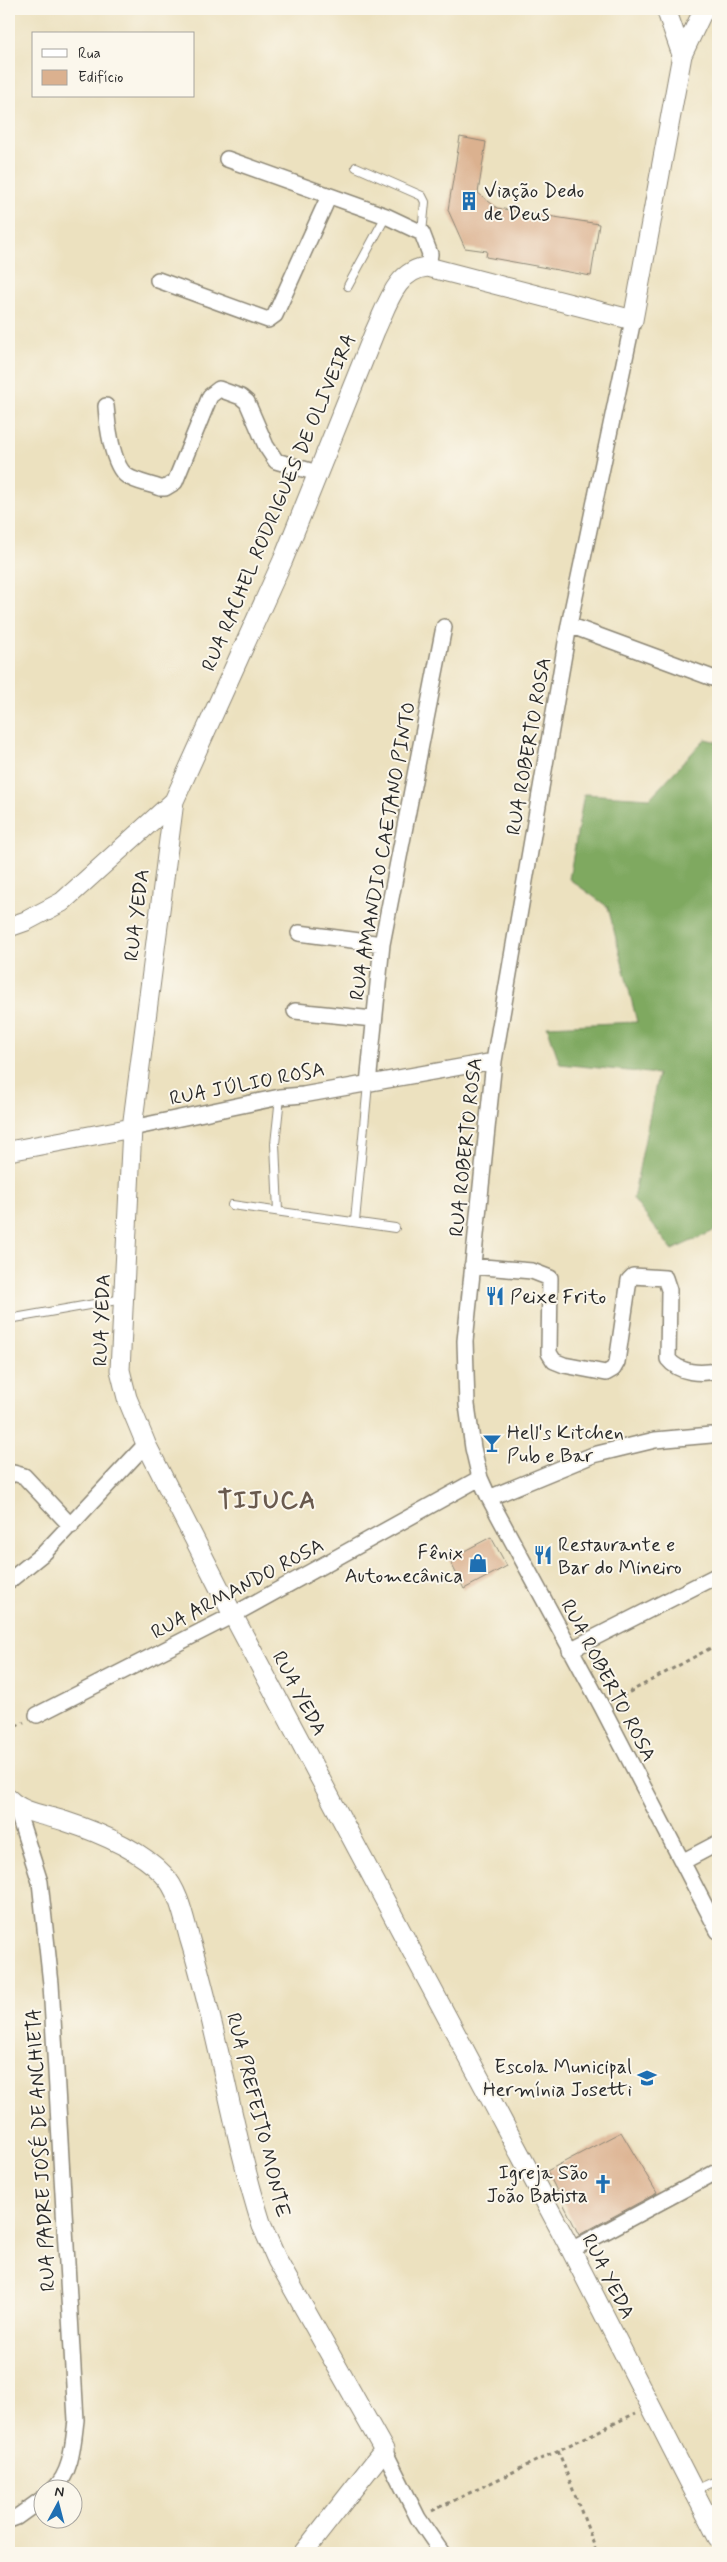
<svg xmlns="http://www.w3.org/2000/svg" width="727" height="2562" font-family="Mynerve,sans-serif">
	<style>
		.forest { fill: #7fa960; stroke: #556a46 }
		.building { fill: #dbb18f }
		.lines { fill: none; stroke-linecap: round; stroke-linejoin: round }
		.service-casing { stroke: #8c8675; stroke-width: 10 }
		.minor-casing { stroke: #8c8675; stroke-width: 18 }
		.tertiary-casing { stroke: #8c8675; stroke-width: 21 }
		.path { stroke: #8c8675; stroke-width: 3; stroke-dasharray: 4 4; stroke-linecap: butt }
		.service { stroke: #fff; stroke-width: 8 }
		.minor { stroke: #fff; stroke-width: 15 }
		.tertiary { stroke: #fff; stroke-width: 19 }
		.labels { text-anchor: middle; stroke-width: 4; stroke-linejoin: round; paint-order: stroke }
		.poi-label { font-size: 20px; fill: #2b2b2b; stroke: #fbf7ec; text-anchor: start }
		.street-label { font-size: 20px; fill: #2b2b2b; stroke: #fbf7ec }
		.district-label { font-size: 25px; font-weight: bold; letter-spacing: 1px; fill: #695a4e; stroke: #fbf7ec }
	</style>
	<rect width="100%" height="100%" fill="#fbf7ec"/>
	<filter id="ink" filterUnits="userSpaceOnUse"><feTurbulence type="fractalNoise" baseFrequency=".02" numOctaves="2"/><feDisplacementMap in="SourceGraphic" scale="10" xChannelSelector="R" yChannelSelector="G"/><feConvolveMatrix kernelMatrix="1 2 1 2 8 2 1 2 1" color-interpolation-filters="sRGB"/></filter>
	<filter id="wash" filterUnits="userSpaceOnUse"><feTurbulence type="fractalNoise" baseFrequency=".0096" numOctaves="4" result="noise"/><feDisplacementMap in="SourceGraphic" scale="20" xChannelSelector="R" yChannelSelector="G"/><feGaussianBlur stdDeviation="1.12" result="paint"/><feColorMatrix in="noise" values="0 0 0 0 0 0 0 0 0 0 0 0 0 0 0 0 0 1.4 0 .05"/><feComposite in="paint" operator="in"/></filter>
	<g filter="url(#wash)">
		<rect width="100%" height="100%" fill="#ece1bf"/>
		<path class="forest" d="M705,739l13,3v487l-46,21 -39,-51 25,-125 -98,-10 -13,-38 90,-4 -29,-115 -39,-28 15,-85 66,4z"/>
		<g id="blocks">
			<path class="building" d="M460,137l26,5 -8,51 19,15 102,16 -8,52 -105,-19 1,-6 -22,-3 -17,-38z
				M491,1537l16,29 -43,23 -15,-30z
				M621,2132l36,61 -78,42 -32,-64z"/>
		</g>
	</g>
	<g filter="url(#ink)">
		<use href="#blocks" fill-opacity="0" stroke="#8c8675" stroke-width="1"/>
		<g class="lines">
			<g class="service-casing">
				<path id="service" d="M356,167l66,29 3,6 -3,31
					M348,286l38,-70
					M232,1205l163,23
					M278,1211l-3,-67 5,-47
					M355,1221l13,-137
					M9,1319l114,-20
					M695,2490l23,-10"/>
			</g>
			<g class="minor-casing">
				<path id="minor" d="M227,159l159,57 36,17 8,21 -2,13
					M158,280l110,40 7,-5 54,-119
					M633,320l-64,305 -75,436 -29,280 2,64 6,43 7,30 9,20 113,209 116,224
					M106,406c1,16 6,60 21,70 9,6 23,8 33,12h5l10,-6 35,-86 9,-7 22,8 6,5 19,44 10,15 41,12
					M569,625l149,55
					M299,933l83,11
					M295,1011l78,8
					M368,1084l14,-140 62,-317
					M132,1128l148,-31 23,-2 191,-34
					M472,1266l60,5 18,7 -1,75 5,8 10,4 42,8 7,-4 4,-7 12,-82 4,-4 32,2 4,12 -1,69c11,14 33,16 50,11
					M9,1476l4,-3 11,3 47,50
					M489,1498l104,-43 62,-15 56,-5
					M9,1581l36,-29 101,-108
					M570,1650l148,-75
					M37,1715l196,-100 247,-137
					M16,1807l24,75 11,102 25,436c-3,24 -4,53 -23,70
					M682,1862l36,-19
					M571,2250l147,-79
					M384,2450l34,68 24,35
					M9,2520l8,-3 25,-18"/>
			</g>
			<g class="tertiary-casing">
				<path id="tertiary" d="M682,55l22,-46
					M174,801l-42,327 -12,242 7,28 19,46 87,171 338,635 147,288
					M9,927l17,-6 36,-19 112,-101 109,-241 92,-229c12,-25 21,-62 53,-64l205,53 49,-265 -16,-46
					M9,1151l123,-23
					M9,1799c13,14 37,16 55,22 34,11 74,27 99,53 16,16 21,45 27,66 29,94 42,192 72,286l15,34 107,190 -81,103"/>
			</g>
			<path class="path" d="M615,1700l103,-56
				M9,1730l15,-8
				M558,2450l39,103
				M432,2511l204,-98"/>
			<use href="#service" class="service"/>
			<use href="#minor" class="minor"/>
			<use href="#tertiary" class="tertiary"/>
		</g>
	</g>
	<defs>
		<g id="building-bare" transform="scale(1.5)"><path d="M-4-6H4V6H1V3H-1V6H-4ZM-2.5-4.3h1.7v1.8h-1.7ZM.8-4.3h1.7v1.8H.8ZM-2.5-1h1.7V.8h-1.7ZM.8-1h1.7V.8H.8Z" fill="#1f6fb2" stroke="#fbf7ec" stroke-width="2.5" paint-order="stroke"/></g>
		<g id="restaurant-bare" transform="scale(1.5)"><path d="M-5-6h1v4h1v-4h1v4h1v-4h1v5L-1.5 .5V6h-2V.5L-5-1ZM5-6V6H3V1.5H1.5Q1.5-4 5-6Z" fill="#1f6fb2" stroke="#fbf7ec" stroke-width="2.5" paint-order="stroke"/></g>
		<g id="bar-bare" transform="scale(1.5)"><path d="M-6-5H6L.8 .8V4.5H3.5V6h-7V4.5H-.8V.8Z" fill="#1f6fb2" stroke="#fbf7ec" stroke-width="2.5" paint-order="stroke"/></g>
		<g id="shop-bare" transform="scale(1.5)"><path d="M-5-2.5h2.3a2.7 3.5 0 0 1 5.4 0H5L5.5 6h-11ZM-1.5-2.5h3a1.5 2.3 0 0 0-3 0Z" fill="#1f6fb2" stroke="#fbf7ec" stroke-width="2.5" paint-order="stroke"/></g>
		<g id="school-bare" transform="scale(1.5)"><path d="M0-5L7-2L0 1L-7-2ZM-4 1L0 2.5L4 1V4Q0 6-4 4Z" fill="#1f6fb2" stroke="#fbf7ec" stroke-width="2.5" paint-order="stroke"/></g>
		<g id="church-bare" transform="scale(1.5)"><path d="M-1.2-6h2.4v3.5h3.3v2.4h-3.3V6h-2.4V-.1h-3.3v-2.4h3.3Z" fill="#1f6fb2" stroke="#fbf7ec" stroke-width="2.5" paint-order="stroke"/></g>
	</defs>
	<g fill-rule="evenodd">
		<use href="#building-bare" x="469" y="201"/>
		<use href="#restaurant-bare" x="495" y="1296"/>
		<use href="#bar-bare" x="492" y="1443"/>
		<use href="#restaurant-bare" x="543" y="1555"/>
		<use href="#shop-bare" x="478" y="1563"/>
		<use href="#school-bare" x="647" y="2078"/>
		<use href="#church-bare" x="603" y="2184"/>
	</g>
	<g class="labels">
		<g class="poi-label">
			<text x="484" y="197">Viação Dedo<tspan x="484" dy="23">de Deus</tspan></text>
			<text x="510" y="1303">Peixe Frito</text>
			<text x="507" y="1439">Hell's Kitchen<tspan x="507" dy="23">Pub e Bar</tspan></text>
			<text x="558" y="1551">Restaurante e<tspan x="558" dy="23">Bar do Mineiro</tspan></text>
			<text x="463" y="1559" text-anchor="end">Fênix<tspan x="463" dy="23">Automecânica</tspan></text>
			<text x="632" y="2073" text-anchor="end">Escola Municipal<tspan x="632" dy="23">Hermínia Josetti</tspan></text>
			<text x="588" y="2179" text-anchor="end">Igreja São<tspan x="588" dy="23">João Batista</tspan></text>
		</g>
		<g class="street-label">
			<text transform="translate(278 502) rotate(-67)" y="7">RUA RACHEL RODRIGUES DE OLIVEIRA</text>
			<text transform="translate(528 746) rotate(-80)" y="7">RUA ROBERTO ROSA</text>
			<text transform="translate(382 851) rotate(-80)" y="7">RUA AMANDIO CAETANO PINTO</text>
			<text transform="translate(136 915) rotate(-83)" y="7">RUA YEDA</text>
			<text transform="translate(247 1083) rotate(-11)" y="7">RUA JÚLIO ROSA</text>
			<text transform="translate(465 1147) rotate(-84)" y="7">RUA ROBERTO ROSA</text>
			<text transform="translate(101 1320) rotate(-88)" y="7">RUA YEDA</text>
			<text transform="translate(237 1588) rotate(-28)" y="7">RUA ARMANDO ROSA</text>
			<text transform="translate(609 1680) rotate(62)" y="7">RUA ROBERTO ROSA</text>
			<text transform="translate(300 1693) rotate(62)" y="7">RUA YEDA</text>
			<text transform="translate(259 2115) rotate(76)" y="7">RUA PREFEITO MONTE</text>
			<text transform="translate(40 2150) rotate(-93)" y="7">RUA PADRE JOSÉ DE ANCHIETA</text>
			<text transform="translate(609 2276) rotate(63)" y="7">RUA YEDA</text>
		</g>
		<g class="district-label">
			<text x="267" y="1508">TIJUCA</text>
		</g>
	</g>
	<rect width="727" height="2562" fill="none" stroke="#fbf7ec" stroke-width="30"/>
	<rect x="32" y="32" width="162" height="65" fill="#fbf7ec" stroke="#a8a59f"/>
	<rect x="42" y="49" width="25" height="8" fill="#ffffff" stroke="#a8a59f"/>
	<text x="78" y="58" font-size="15" fill="#2b2b2b">Rua</text>
	<rect x="42" y="70" width="25" height="15" fill="#dbb18f" stroke="#a8a59f"/>
	<text x="78" y="82" font-size="15" fill="#2b2b2b">Edifício</text>
	<g transform="translate(58 2504) rotate(7)"><circle r="24" fill="#fbf7ec" stroke="#a8a59f"/>
	<path d="M0-4L9 19L0 12L-9 19Z" fill="#1f6fb2"/>
	<text y="-8" font-size="14" font-weight="bold" text-anchor="middle" fill="#2b2b2b">N</text>
	</g>
</svg>
